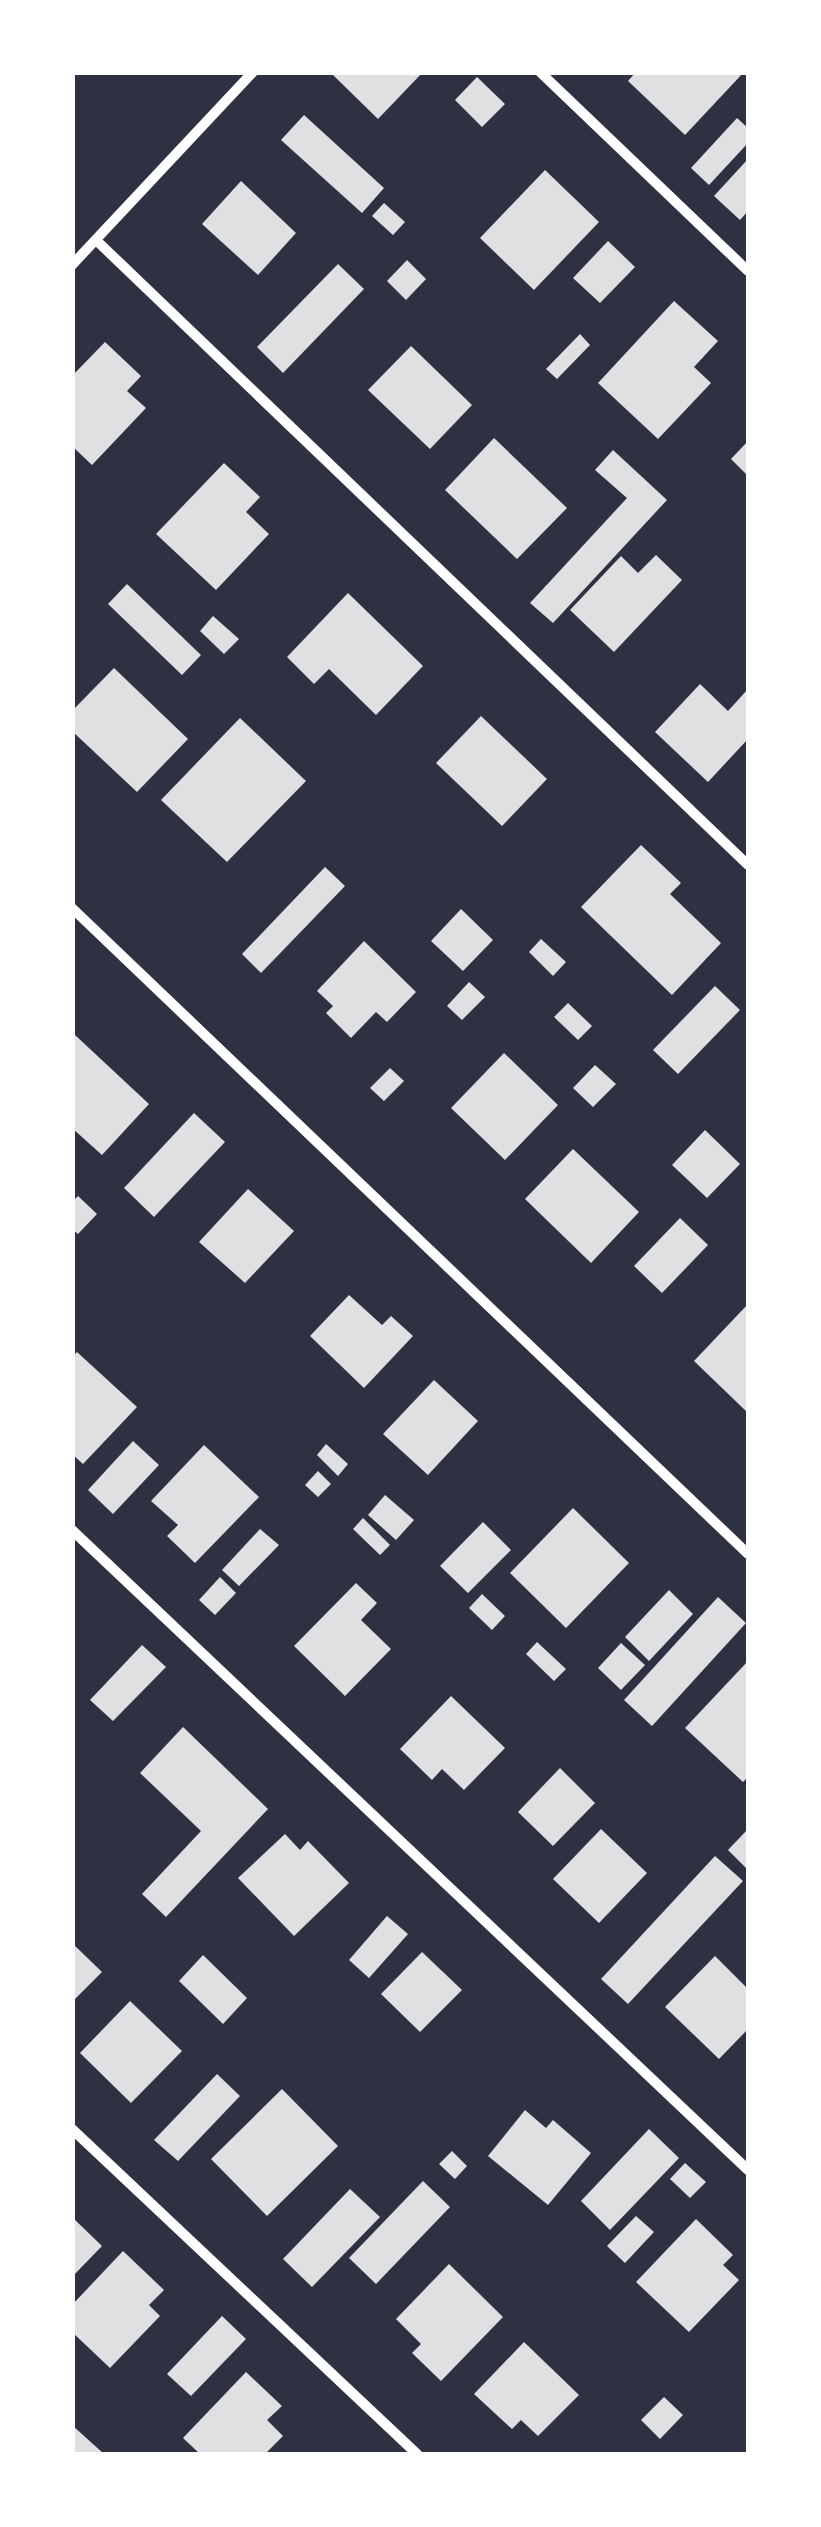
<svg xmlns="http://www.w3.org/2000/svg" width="821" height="2527" font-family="Inter,sans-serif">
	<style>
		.building { fill: #e0e0e3 }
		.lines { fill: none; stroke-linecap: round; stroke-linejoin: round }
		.minor { stroke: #fff; stroke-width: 10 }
	</style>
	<rect width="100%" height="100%" fill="#2d3142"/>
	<path class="building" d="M335,72h88l-45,47 -45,-44z
		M636,72h108l-59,63 -57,-54z
		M477,77l28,27 -23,23 -27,-27z
		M304,115l80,73 -22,25 -81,-73z
		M737,118l11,10v15l-39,42 -18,-17z
		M748,159v52l-8,9 -26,-24z
		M545,170l54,52 -65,68 -54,-52z
		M241,181l55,52 -38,42 -56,-51z
		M384,203l21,19 -12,13 -21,-19z
		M608,241l27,26 -35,36 -27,-25z
		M407,260l19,19 -20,21 -19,-19z
		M338,264l26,25 -81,84 -26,-26z
		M674,301l44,40 -24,26 17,16 -53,56 -60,-56z
		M580,334l10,11 -33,34 -11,-10z
		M105,342l36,34 -14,15 19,17 -54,57 -20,-19v-70z
		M411,346l61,59 -42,44 -62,-59z
		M494,438l73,70 -50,51 -72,-69z
		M748,441v35l-17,-17z
		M613,450l54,50 -114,123 -23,-20 97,-105 -32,-28z
		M224,463l36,34 -14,15 23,22 -53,56 -60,-56z
		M656,555l26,25 -68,72 -44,-42 51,-54 17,17z
		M127,584l74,71 -19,20 -74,-71z
		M348,593l75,73 -47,49 -47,-46 -15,15 -27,-27z
		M213,616l26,23 -15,15 -24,-23z
		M114,668l74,71 -51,53 -65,-61v-20z
		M700,684l28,27 20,-22v50l-40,43 -53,-50z
		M481,716l66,63 -45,47 -66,-63z
		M240,718l66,63 -79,81 -66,-62z
		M641,845l40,38 -11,11 51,49 -49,52 -91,-88z
		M325,867l20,19 -84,87 -19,-19z
		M461,909l32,31 -30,31 -32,-30z
		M541,939l25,23 -13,14 -24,-24z
		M364,941l52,51 -29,30 -11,-10 -25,26 -25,-25 7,-7 -16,-15z
		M469,982l16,15 -23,23 -15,-14z
		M715,986l25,24 -62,64 -25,-24z
		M568,1003l24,23 -14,14 -24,-23z
		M75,1035l74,69 -47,51 -30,-27v-90z
		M504,1053l54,52 -53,55 -54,-52z
		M595,1065l21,19 -23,23 -20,-19z
		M390,1068l14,13 -20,20 -14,-13z
		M194,1113l31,29 -71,75 -30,-29z
		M705,1130l35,34 -33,34 -35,-33z
		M573,1149l66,63 -48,51 -66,-64z
		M248,1189l46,42 -49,52 -46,-41z
		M78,1196l19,18 -19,20 -6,-5v-27z
		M680,1218l28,27 -46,48 -28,-27z
		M349,1295l33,30 9,-9 22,20 -49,52 -54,-52z
		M748,1304v109l-54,-52z
		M77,1352l60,55 -54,57 -11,-10v-97z
		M434,1380l44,41 -50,54 -45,-41z
		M133,1441l26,24 -46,49 -25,-24z
		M326,1444l22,20 -10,12 -21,-21z
		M204,1445l55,52 -64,66 -28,-27 11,-11 -27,-24z
		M318,1471l13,13 -13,13 -13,-12z
		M385,1495l29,25 -18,20 -28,-25z
		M573,1508l56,55 -63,65 -56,-55z
		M363,1518l27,27 -10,10 -27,-26z
		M483,1522l28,28 -43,43 -28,-27z
		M260,1529l19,16 -40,41 -17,-16z
		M220,1577l16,16 -21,22 -16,-15z
		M356,1583l21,20 -16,17 30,29 -46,47 -51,-50z
		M669,1590l24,24 -44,47 -24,-24z
		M482,1594l23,22 -13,14 -23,-22z
		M718,1597l28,26 -94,103 -28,-26z
		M537,1642l29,27 -12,12 -28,-27z
		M621,1643l24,22 -24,25 -23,-22z
		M142,1645l24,22 -53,54 -23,-21z
		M748,1661v116l-5,5 -58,-54z
		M451,1696l54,52 -41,42 -22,-21 -10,11 -32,-31z
		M183,1727l85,82 -102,108 -24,-23 59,-63 -61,-58z
		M560,1768l35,35 -42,43 -35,-34z
		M601,1829l46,44 -48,50 -46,-44z
		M748,1829v41l-20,-20z
		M285,1834l15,16 8,-9 41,42 -55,53 -56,-58z
		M715,1856l28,25 -115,123 -27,-25z
		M387,1916l21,18 -39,44 -20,-18z
		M72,1943l30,29 -30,30z
		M422,1952l40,38 -42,42 -39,-38z
		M203,1955l44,43 -24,26 -44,-43z
		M715,1956l33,33v40l-29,30 -54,-52z
		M130,2001l52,50 -51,52 -51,-50z
		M217,2074l23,22 -62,65 -24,-21z
		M282,2089l56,57 -71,70 -56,-57z
		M525,2110l21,18 7,-8 38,33 -43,52 -60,-49z
		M649,2129l30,29 -69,72 -29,-29z
		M452,2151l15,15 -12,13 -16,-15z
		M685,2163l21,19 -16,16 -20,-19z
		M423,2181l27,26 -74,77 -27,-26z
		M350,2189l30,28 -68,70 -29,-28z
		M636,2216l18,16 -29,31 -18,-17z
		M72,2217l30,29 -30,31z
		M696,2219l37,36 -10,10 16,15 -50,52 -53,-50z
		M123,2251l41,39 -15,15 11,11 -50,52 -38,-36v-27z
		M449,2264l54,53 -62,64 -29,-28 9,-9 -25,-25z
		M222,2316l24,23 -55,57 -24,-22z
		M524,2342l55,53 -41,41 -17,-16 -9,9 -38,-35z
		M246,2372l36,34 -15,14 16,16 -18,18h-65l-17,-16z
		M664,2397l19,18 -23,24 -19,-19z
		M72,2425l32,29h-32z"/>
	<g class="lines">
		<path class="minor" d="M540,72l208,199
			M97,241l651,624
			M72,265l181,-193
			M72,908l676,646
			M72,1530l676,640
			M72,2129l345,325"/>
	</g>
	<rect width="821" height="2527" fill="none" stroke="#ffffff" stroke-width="150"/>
</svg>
